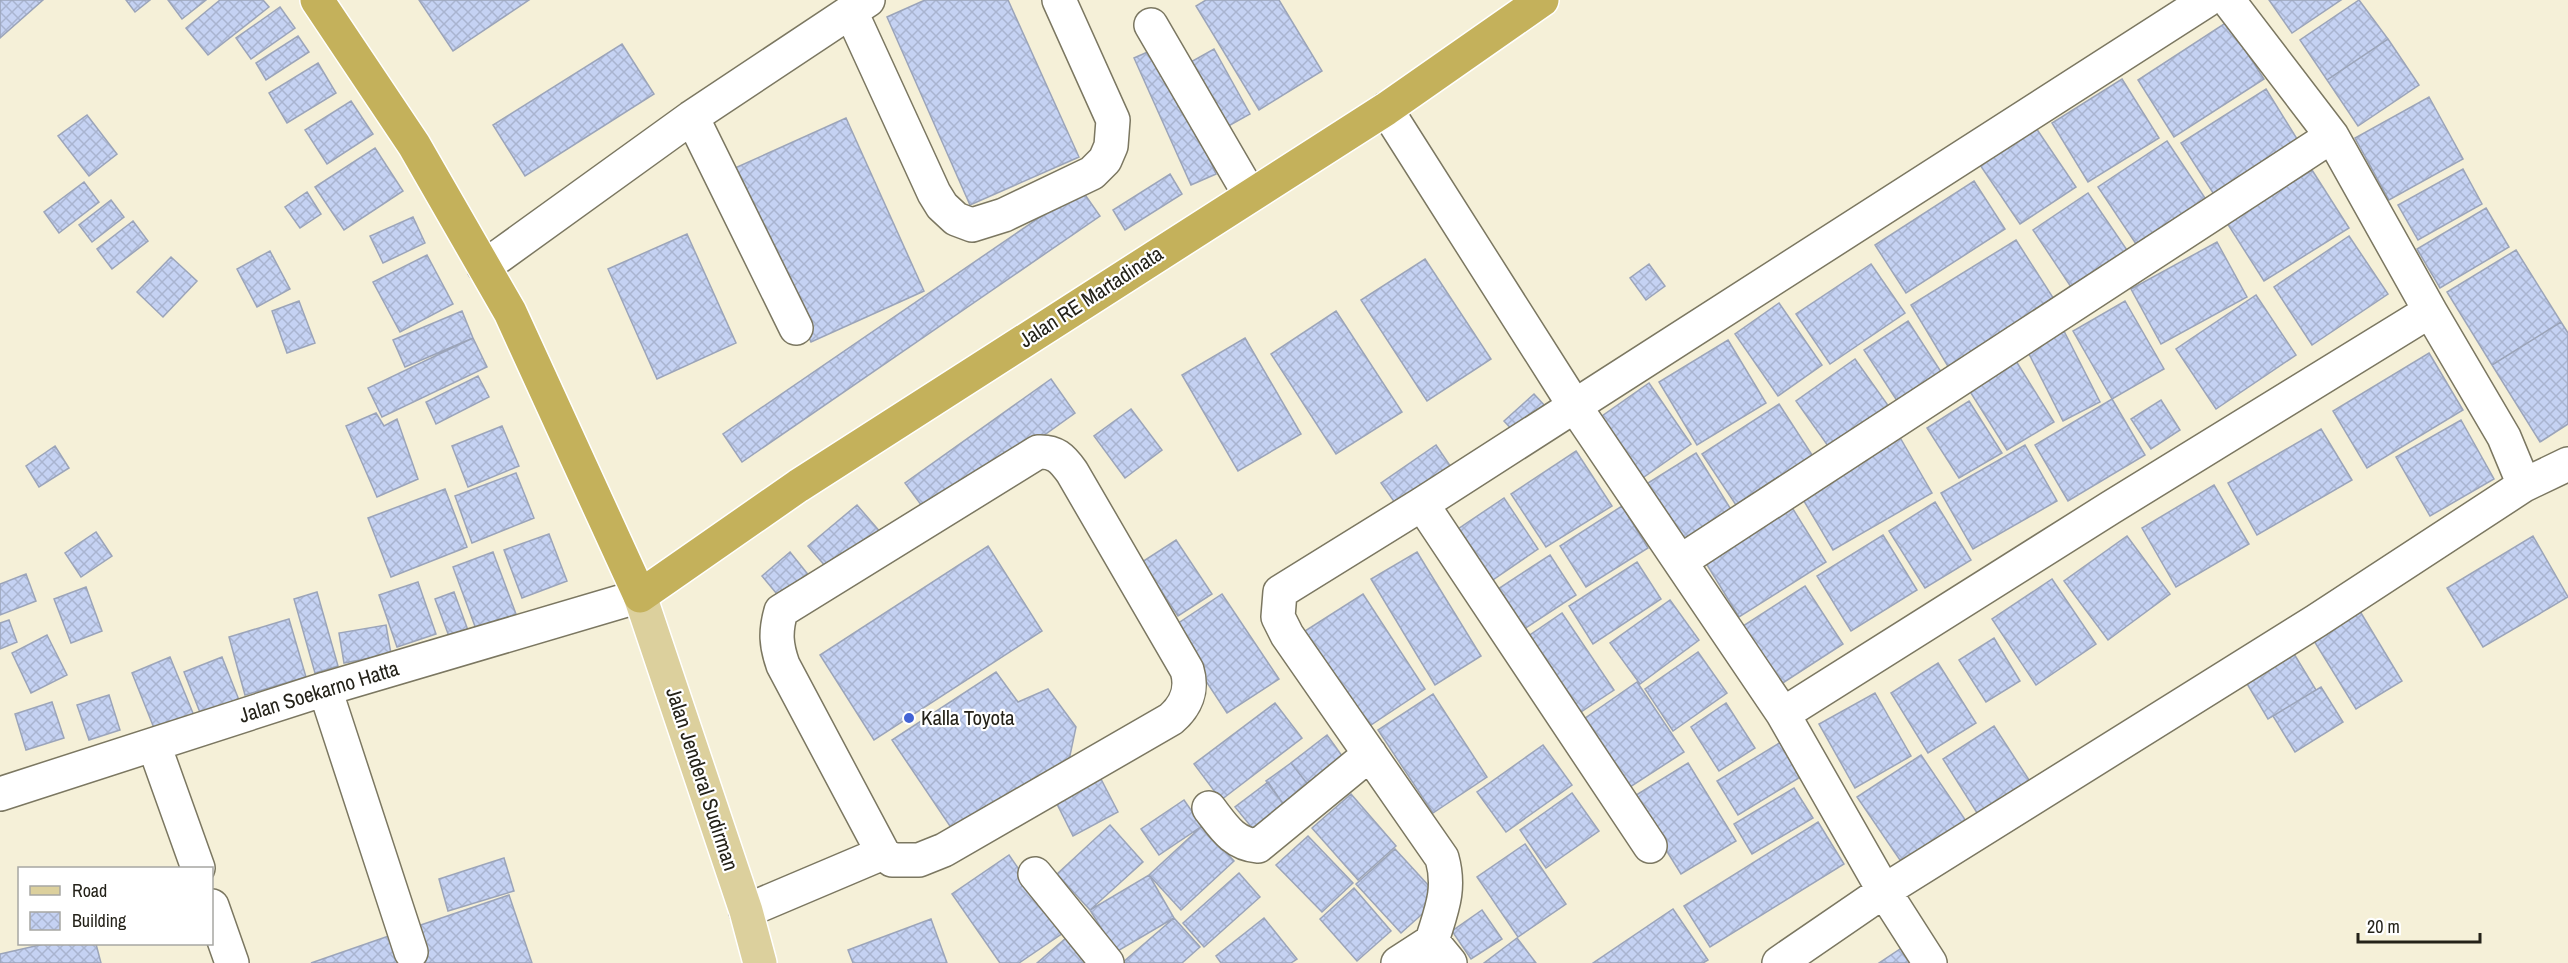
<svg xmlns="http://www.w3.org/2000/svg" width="2568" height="963" font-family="'Archivo Narrow',sans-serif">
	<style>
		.building { fill: url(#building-cross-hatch); stroke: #9ba4b9; stroke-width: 1.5 }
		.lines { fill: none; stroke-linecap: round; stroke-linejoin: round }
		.minor-casing { stroke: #7b7761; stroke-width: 36 }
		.major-casing { stroke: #fff; stroke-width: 36 }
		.highway-casing { stroke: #fff; stroke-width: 36 }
		.minor { stroke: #fff; stroke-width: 33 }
		.major { stroke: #dcd09d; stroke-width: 33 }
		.highway { stroke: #c4b15b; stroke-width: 33 }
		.poi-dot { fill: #4263d5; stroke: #fff; stroke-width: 2 }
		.labels { text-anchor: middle; stroke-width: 4.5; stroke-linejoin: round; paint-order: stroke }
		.street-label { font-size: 21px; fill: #242219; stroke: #fff }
		.poi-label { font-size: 21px; fill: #242219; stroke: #fff; text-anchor: start }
	</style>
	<defs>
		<pattern id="building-cross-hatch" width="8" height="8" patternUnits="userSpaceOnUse" patternTransform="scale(1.5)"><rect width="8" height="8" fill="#c5d2f3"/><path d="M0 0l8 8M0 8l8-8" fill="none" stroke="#a9b4d0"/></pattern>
	</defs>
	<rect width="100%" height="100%" fill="#f5f0d8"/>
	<path class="building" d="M0,0h43l-43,38z
		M126,0h24l-15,12z
		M168,0h38l-24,19z
		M220,0h43l6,7 -61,48 -22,-27z
		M419,0h110l-76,51z
		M925,0h83l71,157 -109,48 -83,-188z
		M1206,0h73l43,71 -63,39 -63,-104z
		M2269,0h72l-49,33z
		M2359,0l29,39 -61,41 -27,-40z
		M280,7l15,21 -44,31 -15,-21z
		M2227,22l37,57 -90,58 -36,-57z
		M298,36l11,16 -43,28 -10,-17z
		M2388,39l31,46 -61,41 -31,-46z
		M622,44l32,50 -129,82 -32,-51z
		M1159,47l57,127 -25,11 -57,-127z
		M1214,49l36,65 -34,19 -36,-65z
		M318,63l18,30 -49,30 -18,-30z
		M2122,79l37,59 -71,44 -36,-59z
		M2266,89l33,53 -84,54 -34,-53z
		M2429,97l34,62 -74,41 -34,-62z
		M351,101l22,33 -46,30 -22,-34z
		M87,115l30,39 -28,22 -31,-40z
		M846,118l78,173 -113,51 -78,-173z
		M2034,125l42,62 -56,37 -42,-62z
		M2167,141l44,66 -69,46 -44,-66z
		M375,148l28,43 -59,39 -29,-43z
		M2463,169l19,35 -64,36 -20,-35z
		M2312,170l37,58 -85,53 -37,-58z
		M1170,174l12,20 -57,36 -12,-20z
		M1974,181l31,48 -99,64 -31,-48z
		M84,182l15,20 -40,31 -15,-21z
		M1081,189l19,27 -358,246 -19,-28z
		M307,192l14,22 -21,14 -15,-21z
		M2088,193l43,63 -56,37 -42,-63z
		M111,200l13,17 -32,25 -13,-17z
		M2486,208l23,39 -69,41 -23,-39z
		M413,217l12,26 -42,20 -13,-27z
		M133,221l15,20 -36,28 -15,-20z
		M687,234l49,109 -79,36 -49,-110z
		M2349,236l39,58 -76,51 -38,-58z
		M2016,240l43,67 -107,66 -41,-68z
		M2217,242l30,55 -86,47 -30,-55z
		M2516,250l45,72 -69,43 -45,-73z
		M270,251l20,38 -33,18 -20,-38z
		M427,255l26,49 -53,28 -27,-50z
		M171,257l26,24 -34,36 -26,-25z
		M1425,259l66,100 -64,42 -66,-101z
		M1649,264l16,22 -19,14 -16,-22z
		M1871,264l34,49 -75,51 -34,-50z
		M2256,295l40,60 -80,54 -40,-60z
		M299,301l16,42 -28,10 -15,-42z
		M2125,301l39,68 -52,30 -39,-68z
		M1779,303l43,62 -44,31 -43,-62z
		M462,311l11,27 -68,29 -12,-27z
		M1336,311l66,101 -66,42 -65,-100z
		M1908,321l39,60 -44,29 -39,-60z
		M2561,322l7,11v91l-28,18 -48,-77z
		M2064,331l36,71 -37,19 -36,-71z
		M473,338l14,29 -105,50 -14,-29z
		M1245,338l56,96 -63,37 -56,-96z
		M1728,340l38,63 -69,42 -38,-63z
		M2429,353l34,57 -96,58 -34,-57z
		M1855,359l37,52 -59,42 -37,-52z
		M2016,361l38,61 -47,28 -38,-60z
		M478,376l11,21 -53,27 -10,-22z
		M1051,379l24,34 -145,104 -25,-34z
		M1649,383l42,61 -57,40 -42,-61z
		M1534,394l12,13 -30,27 -12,-13z
		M2112,399l33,56 -77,46 -33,-56z
		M2161,400l19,30 -29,19 -20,-30z
		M1969,401l33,52 -43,25 -32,-50z
		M1779,404l37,57 -76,50 -38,-57z
		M1131,409l31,41 -37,28 -31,-42z
		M376,413l8,13 13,-7 21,60 -41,18 -31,-71z
		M2461,420l33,59 -64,37 -34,-59z
		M502,426l17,40 -51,21 -16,-41z
		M2321,429l31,51 -95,55 -29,-52z
		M1898,434l34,59 -99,57 -35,-59z
		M1436,445l19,28 -55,37 -19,-27z
		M2025,445l32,56 -84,48 -32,-56z
		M55,446l14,22 -30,19 -13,-21z
		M1576,451l36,55 -66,41 -35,-53z
		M1696,453l39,63 -56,35 -39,-63z
		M516,473l18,45 -62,25 -17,-47z
		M2214,485l35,59 -73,43 -34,-59z
		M445,489l22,58 -76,30 -23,-59z
		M1504,498l34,51 -51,35 -35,-51z
		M1788,501l38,61 -87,55 -38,-62z
		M1935,502l36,58 -46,28 -36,-57z
		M857,505l24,28 -49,41 -24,-28z
		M1622,506l26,42 -62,39 -26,-41z
		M96,532l16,24 -31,21 -16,-24z
		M549,534l18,47 -45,17 -18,-48z
		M1883,535l34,55 -66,41 -34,-55z
		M2127,536l43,58 -62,46 -44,-59z
		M2533,536l35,61 -85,50 -36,-59z
		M1176,540l36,54 -34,22 -36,-54z
		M988,546l54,85 -168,109 -54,-85z
		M493,552l23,62 -40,15 -23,-62z
		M790,552l24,30 -28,23 -24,-29z
		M1417,552l64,104 -46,29 -64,-106z
		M1550,555l26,40 -55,36 -26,-40z
		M1637,562l24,37 -68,45 -24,-38z
		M26,574l10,27 -36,14v-31z
		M2052,579l44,65 -60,41 -44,-66z
		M418,582l18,52 -39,13 -18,-52z
		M1805,586l38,58 -65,42 -38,-58z
		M86,587l16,44 -31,12 -17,-44z
		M317,592l21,74 -23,7 -21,-74z
		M454,592l15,41 -19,6 -15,-40z
		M1222,594l57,85 -52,34 -56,-85z
		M1363,594l62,95 -57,38 -63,-96z
		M1670,600l29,40 -59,44 -30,-41z
		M2358,608l44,73 -46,28 -45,-73z
		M1562,613l52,77 -39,26 -51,-77z
		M289,619l17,58 -61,18 -16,-58z
		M9,620l8,22 -17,7v-26z
		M386,625l5,29 -47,9 -5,-30z
		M47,635l20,40 -36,18 -19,-40z
		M1994,638l26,43 -34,21 -27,-42z
		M2288,644l28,46 -48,29 -28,-47z
		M1698,652l29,41 -54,38 -28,-42z
		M170,657l25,61 -39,15 -24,-60z
		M222,657l17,43 -38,15 -17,-43z
		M1938,663l38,60 -48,30 -37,-60z
		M996,672l22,30 30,-13 28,38 -8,38 -112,70 -64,-95z
		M1637,682l47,70 -57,37 -46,-68z
		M2321,687l22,35 -48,30 -22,-36z
		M1875,693l36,63 -56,32 -36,-64z
		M1433,694l54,83 -54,36 -55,-83z
		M109,695l11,35 -31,10 -12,-35z
		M52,702l12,36 -38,12 -11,-36z
		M1275,703l27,35 -81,62 -27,-36z
		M1726,703l29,45 -36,23 -28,-44z
		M1994,726l37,57 -52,33 -36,-57z
		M1327,735l18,25 -36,26 -18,-23z
		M1781,742l21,34 -64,39 -21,-34z
		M1543,745l29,40 -66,47 -29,-40z
		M1921,755l45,66 -64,42 -45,-66z
		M1291,763l18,23 -25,19 -18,-24z
		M1688,763l48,78 -55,33 -48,-77z
		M1101,779l17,33 -45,24 -17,-34z
		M1268,782l16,23 -31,24 -18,-22z
		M1794,788l19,30 -61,36 -18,-30z
		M1572,793l27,38 -53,37 -26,-38z
		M1351,794l45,52 -38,34 -46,-52z
		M1184,800l18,26 -43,29 -18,-26z
		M1818,822l26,42 -134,83 -26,-41z
		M1110,825l33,37 -53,48 -33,-36z
		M1202,826l32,35 -53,49 -32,-35z
		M1308,836l45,47 -31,29 -46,-47z
		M1525,844l41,60 -48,33 -41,-60z
		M1395,849l45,49 -39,35 -45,-49z
		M1009,855l54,78 -44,30h-19l-48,-69z
		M504,858l10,33 -66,20 -9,-32z
		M1239,873l21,24 -56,50 -21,-24z
		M1149,875l25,43 -58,34 -26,-42z
		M1354,888l37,43 -34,30 -37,-42z
		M509,895l23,68h-221l95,-33z
		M1673,909l35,51 -5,3h-110z
		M1482,910l20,29 -31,20 -19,-28z
		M1174,918l26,29 -18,16h-60z
		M1264,918l33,41 -6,4h-70l-5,-7z
		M931,919l16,44h-94l-5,-13z
		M1073,932l27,31h-63z
		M1517,938l19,25h-52z
		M44,944h52l5,19h-101v-9z
		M1903,947l11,16h-35z"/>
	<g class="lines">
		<g class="minor-casing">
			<path id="minor" d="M2228,0l104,136 98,175
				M851,12l83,181 8,13 14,13 16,6 32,-10 88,-42 13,-13 6,-14 2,-26 -54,-120
				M1151,25l99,170
				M1386,109l188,296 209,309 101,177 46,72
				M692,117l104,211
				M484,267l208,-150 176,-117
				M1038,452c17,-1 24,6 34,20l115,198c6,20 -1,36 -16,49l-227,131 -25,10h-27l-9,-7 -100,-188c-7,-20 -8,-33 -2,-54z
				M1422,504l228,342
				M1681,561l651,-425
				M325,689l86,263
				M1783,714l327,-206 320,-197 74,126 20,48 44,-21
				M154,745l44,123
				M0,794l325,-105 315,-93
				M1209,808c14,18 24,36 49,38l112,-92
				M1035,874l72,89
				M212,906l20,57
				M746,911l137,-58
				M1432,941c9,-30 19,-51 10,-83l-155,-223 -9,-18 2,-25 142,-88 785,-504
				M1398,963l34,-22 18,22
				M1779,963l105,-72 432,-270 208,-136"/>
		</g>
		<g class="major-casing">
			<path id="major" d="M640,596l106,315 14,52"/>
		</g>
		<g class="highway-casing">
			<path id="highway" d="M317,0l97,145 96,167 130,284 158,-110 588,-377 156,-109"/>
		</g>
		<use href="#minor" class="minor"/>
		<use href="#major" class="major"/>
		<use href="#highway" class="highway"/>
	</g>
	<circle class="poi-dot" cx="909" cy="718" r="6"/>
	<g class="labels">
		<g class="street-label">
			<text transform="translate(1091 297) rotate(-33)" y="7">Jalan RE Martadinata</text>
			<text transform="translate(319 692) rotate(-17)" y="7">Jalan Soekarno Hatta</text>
			<text transform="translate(702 779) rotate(72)" y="7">Jalan Jenderal Sudirman</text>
		</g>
		<g class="poi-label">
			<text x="921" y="725">Kalla Toyota</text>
		</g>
	</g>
	<rect x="18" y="867" width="195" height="78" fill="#ffffff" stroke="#a7a7a3" stroke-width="1.5"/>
	<rect x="30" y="886" width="30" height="9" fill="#dcd09d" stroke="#a7a7a3" stroke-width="1.5"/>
	<text x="72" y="897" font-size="18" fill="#242219">Road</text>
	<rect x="30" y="912" width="30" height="18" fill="url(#building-cross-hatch)" stroke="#a7a7a3" stroke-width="1.5"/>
	<text x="72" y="927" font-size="18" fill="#242219">Building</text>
	<path d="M2358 933v9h122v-9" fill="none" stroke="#242219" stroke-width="3"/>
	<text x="2367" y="933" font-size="18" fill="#242219" stroke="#ffffff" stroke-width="4.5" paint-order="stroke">20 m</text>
</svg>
